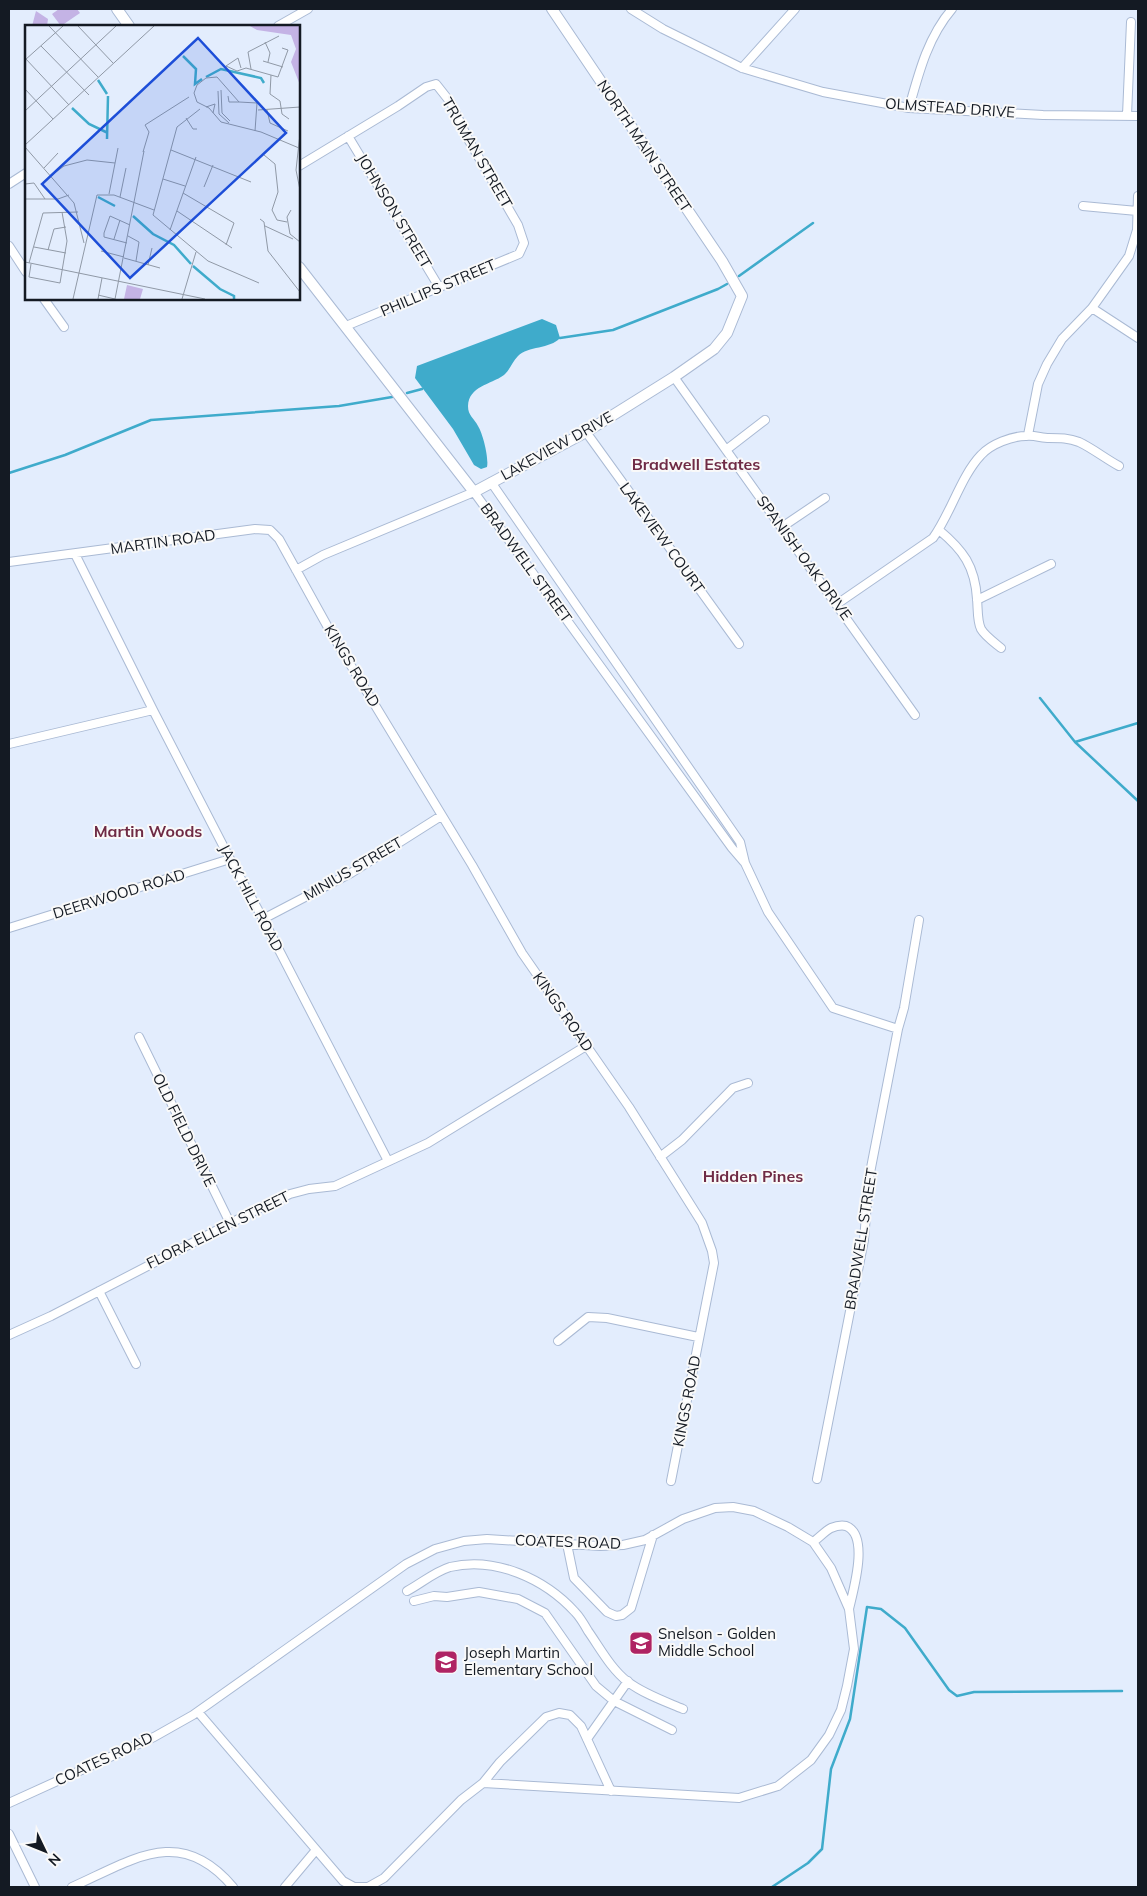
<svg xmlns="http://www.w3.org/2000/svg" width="1147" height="1896" font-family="Mulish,sans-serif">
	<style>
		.green { fill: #c4b3e5 }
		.water { fill: #3fabcb }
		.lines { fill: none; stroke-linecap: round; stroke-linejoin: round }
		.stream { stroke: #3fabcb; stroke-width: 2.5 }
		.minor-casing { stroke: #aabad4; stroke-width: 10 }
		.tertiary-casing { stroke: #aabad4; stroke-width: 12 }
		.minor { stroke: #fff; stroke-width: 8 }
		.tertiary { stroke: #fff; stroke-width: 10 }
		.labels { text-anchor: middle; stroke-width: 4; stroke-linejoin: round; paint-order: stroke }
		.street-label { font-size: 15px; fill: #141a23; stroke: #f9f9f9 }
		.poi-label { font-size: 15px; fill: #141a23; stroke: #f9f9f9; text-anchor: start }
		.neighbourhood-label { font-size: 16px; font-weight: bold; fill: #6f2b45; stroke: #f9f9f9 }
		.inset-river { fill: none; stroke: #3fabcb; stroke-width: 2.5 }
		.inset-road { fill: none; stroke: #9099a6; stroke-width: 1 }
		.view { fill: #1d4ed8; fill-opacity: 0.15; stroke: #1d4ed8; stroke-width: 2.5 }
		.inset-edge { fill: none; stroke: #141a23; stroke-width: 2.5 }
	</style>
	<rect width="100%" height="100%" fill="#e3edfd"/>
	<path class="green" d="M59,9h18l3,4 -19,13 -9,-12z
		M36,11l12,8 -1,7h-15z"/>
	<path class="water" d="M542,319l14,6 4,13c-10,11 -32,8 -42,18 -6,6 -8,14 -14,19 -14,10 -35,11 -36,31 0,10 6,12 10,20 5,8 11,32 9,41l-6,2 -7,-4 -21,-36 -38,-51 2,-12z"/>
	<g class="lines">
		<path class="stream" d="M739,276l74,-53
			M560,338l53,-8 105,-41 9,-5
			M407,393l15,-4
			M9,473l56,-18 86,-35 188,-14 53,-9
			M1040,698l35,44 63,59
			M1075,742l63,-19
			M772,1887l36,-24 14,-14 9,-80 19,-50 17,-112 14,2 24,19 44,62 8,6 17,-4 148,-1"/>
		<g class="minor-casing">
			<path id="minor" d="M631,9l32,20 79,39 81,24 86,16 134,7 95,1
				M278,26l30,-17
				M742,68l53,-59
				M909,108c10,-36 19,-71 43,-99
				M1127,115l4,-93
				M348,136l91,151
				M299,166l99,-60 28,-19 10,-3 15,19 17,36 50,86 6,18 -5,11 -173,72
				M9,184l17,-11
				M1083,206l54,5
				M9,246l17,26
				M44,299l20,28
				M1092,308l46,30
				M674,377l241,338
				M586,432l153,212
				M1028,435l10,-51 9,-20 15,-25 30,-31 37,-52 8,-26 1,-34
				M726,450l39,-30
				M491,482l249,360 5,21 23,49 65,96 65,21 -29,149 -5,62 -47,239
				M782,527l43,-29
				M939,530c24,20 36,36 38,69 1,9 0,22 4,30 4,7 14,14 20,19
				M75,554l78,156 77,149 33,60 125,242
				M9,562l246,-33 15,1 9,9 51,92 142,234 50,88 107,154 73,116 10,28 2,12 -43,218
				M296,570l27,-15 151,-63 258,356 12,14
				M977,600l74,-36
				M837,604l96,-66c18,-25 28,-62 48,-83 10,-11 31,-19 45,-19 8,-1 16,2 23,2 11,0 20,0 30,4 13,6 27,17 40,24
				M9,744l144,-34
				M263,919l88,-46 90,-57
				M9,928l221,-69
				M898,1029l6,-21 15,-88
				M139,1037l91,186
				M660,1157l22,-17 51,-52 15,-5
				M99,1291l37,73
				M9,1335l42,-19 203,-105 36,-17 19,-5 26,-3 93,-43 158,-97
				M558,1341l30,-24 19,1 91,19
				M813,1542c6,-4 12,-11 18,-14 5,-2 10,-3 15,-2 24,9 7,65 3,83
				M567,1544l7,34 33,34 9,4 6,-1 9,-7 22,-73
				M407,1591c15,-8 27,-19 43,-24 45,-11 95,12 125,45 5,5 9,12 13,19 12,17 23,38 40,51 16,12 36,19 55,27
				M414,1601l20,-5 13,1 32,-5 39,7 27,14 51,73 18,15 58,29
				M198,1712l145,169 11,6h13
				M587,1739l41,-58
				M483,1783l17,-21 46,-45 13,-4 11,2 11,11 30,65
				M9,1803l145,-66 39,-22 213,-151 29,-15 29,-8 23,-2 113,7 23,-1 22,-5 38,-21 32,-11 18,-1 21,4 34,16 25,15 18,26 18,41 5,40 -7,37 -6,24 -12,25 -18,25 -33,26 -39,12 -256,-15 -22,17 -77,78 -16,9
				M9,1834l26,53
				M72,1887c61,-27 108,-63 161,0
				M285,1887l31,-37"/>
		</g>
		<g class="tertiary-casing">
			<path id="tertiary" d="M117,9l12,17
				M299,267l175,225 112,-60 88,-55 40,-28 13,-16 15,-37 -20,-35 -170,-252"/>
		</g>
		<use href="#minor" class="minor"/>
		<use href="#tertiary" class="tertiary"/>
	</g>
	<defs>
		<g id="school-square" transform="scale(1.25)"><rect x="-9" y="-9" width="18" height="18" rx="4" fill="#af2463" stroke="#f9f9f9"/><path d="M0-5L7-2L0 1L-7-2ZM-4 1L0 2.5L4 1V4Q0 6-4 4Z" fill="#fff"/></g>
	</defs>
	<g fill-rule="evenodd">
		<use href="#school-square" x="641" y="1643"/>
		<use href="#school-square" x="446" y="1662"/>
	</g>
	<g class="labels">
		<g class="street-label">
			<text transform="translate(950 108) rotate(4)" y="5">OLMSTEAD DRIVE</text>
			<text transform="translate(644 146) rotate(56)" y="5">NORTH MAIN STREET</text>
			<text transform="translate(477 153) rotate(60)" y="5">TRUMAN STREET</text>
			<text transform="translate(394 211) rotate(59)" y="5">JOHNSON STREET</text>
			<text transform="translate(438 288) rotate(-23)" y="5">PHILLIPS STREET</text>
			<text transform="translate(557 446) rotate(-29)" y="5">LAKEVIEW DRIVE</text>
			<text transform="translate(662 538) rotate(54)" y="5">LAKEVIEW COURT</text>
			<text transform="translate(163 542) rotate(-8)" y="5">MARTIN ROAD</text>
			<text transform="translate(804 558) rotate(54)" y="5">SPANISH OAK DRIVE</text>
			<text transform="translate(526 563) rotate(54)" y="5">BRADWELL STREET</text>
			<text transform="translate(352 666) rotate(59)" y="5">KINGS ROAD</text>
			<text transform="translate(353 869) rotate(-30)" y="5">MINIUS STREET</text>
			<text transform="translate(119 894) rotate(-17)" y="5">DEERWOOD ROAD</text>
			<text transform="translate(251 898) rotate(62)" y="5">JACK HILL ROAD</text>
			<text transform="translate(563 1012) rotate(55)" y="5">KINGS ROAD</text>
			<text transform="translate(184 1130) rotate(64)" y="5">OLD FIELD DRIVE</text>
			<text transform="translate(218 1230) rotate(-26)" y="5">FLORA ELLEN STREET</text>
			<text transform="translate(861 1239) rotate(-81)" y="5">BRADWELL STREET</text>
			<text transform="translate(687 1401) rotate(-79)" y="5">KINGS ROAD</text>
			<text transform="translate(568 1542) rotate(2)" y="5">COATES ROAD</text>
			<text transform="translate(104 1759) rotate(-25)" y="5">COATES ROAD</text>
		</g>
		<g class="poi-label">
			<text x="658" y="1639">Snelson - Golden<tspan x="658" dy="17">Middle School</tspan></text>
			<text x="464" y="1658">Joseph Martin<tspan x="464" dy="17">Elementary School</tspan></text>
		</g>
		<g class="neighbourhood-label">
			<text x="696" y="470">Bradwell Estates</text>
			<text x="148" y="837">Martin Woods</text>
			<text x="753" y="1182">Hidden Pines</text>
		</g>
	</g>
	<g transform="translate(25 25)">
		<rect width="275" height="275" fill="#e3edfd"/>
		<path d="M225,1h50v59l-9,-23 5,-13 -5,-14 -34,-5zM102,260l16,4 -3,10h-16z" fill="#c4b3e5"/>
		<path class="inset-river" d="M158,31l13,13 -1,15 7,-5M181,52l15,-8 40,9 3,5M73,55l9,14M47,83l17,16 19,9M82,114l1,-43M73,172l17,9M108,191l20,18 21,11 17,19M168,241l27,23 14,7v3"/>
		<path class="inset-road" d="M24,1l49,51M53,1l35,37M240,17l5,11 -2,9M16,21l48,49M0,33l44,47M0,35l38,-34M238,36l20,6M216,43l-3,-10 -12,8 11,5 9,-3 32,9 10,-27 -6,-2M226,44l-3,-17 31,-16M246,50l-1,19 10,7 2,13 7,5M0,64l28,30M196,65l1,23 8,8M193,66l1,23 10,9M203,71l1,6h10M181,82l9,-3 -2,9M175,84l-23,18 -24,88 55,46 51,22M233,85l42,-3M242,85l3,13 18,8M0,86l91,-85M161,93l7,11h4M230,106l2,-28 -18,-1 -22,-25 -11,1 -9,7 -3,8 3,9 12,6 12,14 40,10 38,16M275,109l-4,36 4,20M0,120l129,-119M0,122l49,56 10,40M146,125l80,32M118,127l6,-20 -4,-7 44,-28M239,130l11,9 3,28 -6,18 5,10 10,2M62,135l28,3M19,143l14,-15M27,150l12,-9 23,-6M138,154l22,7M0,159l9,-1 11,16M179,162l9,-22M158,168l51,30 -8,22M84,169l9,-46M95,172l6,-29M0,174h33l11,-4M266,185l-4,7 3,17 10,8M152,186l55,37M235,194l4,3 4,29 32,41M240,201l28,13M145,205l26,-73M103,211l11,6 -3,19M89,214l6,-19M102,218l-23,-6v-4l6,-17 20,9M9,222l32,6M23,225l6,-21 12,-2M76,226l23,6M99,233l36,10M0,237l180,37M4,238l14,-50 35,-1M6,239l-2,13 31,6 7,-42 -5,-29M123,240l4,-17M73,270l17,4M48,274l24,-104h17l40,15M73,274l4,-21M90,274l29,-148M157,274l14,-47"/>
		<path class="view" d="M173,13l88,95 -156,145 -88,-94z"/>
		<rect width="275" height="275" class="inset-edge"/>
	</g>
	<rect width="1147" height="1896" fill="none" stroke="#141a23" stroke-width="20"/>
	<g transform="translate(45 1851) rotate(133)" stroke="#f9f9f9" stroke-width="4" paint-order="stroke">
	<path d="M0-4L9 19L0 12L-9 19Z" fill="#141a23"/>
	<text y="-8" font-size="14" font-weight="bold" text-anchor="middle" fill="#141a23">N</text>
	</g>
</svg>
